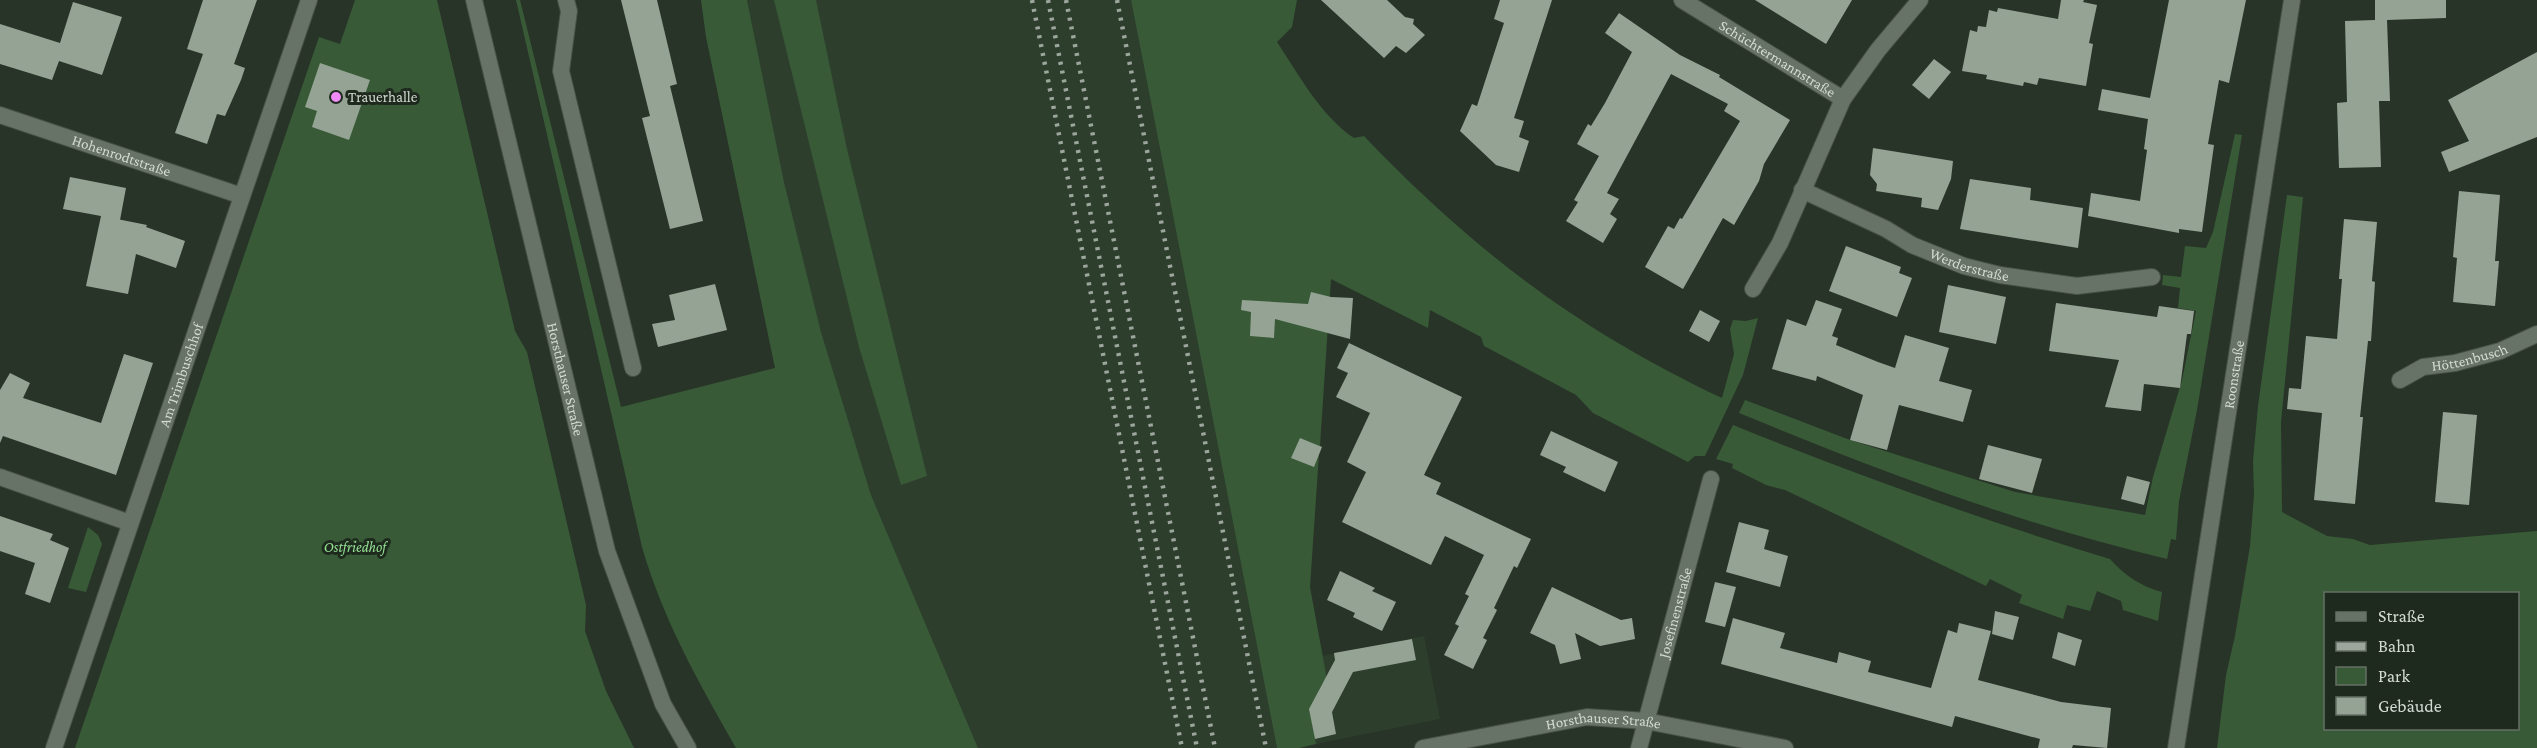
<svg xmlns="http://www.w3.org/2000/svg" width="2537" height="748" font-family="'Crimson Pro',serif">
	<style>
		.built { fill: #2d3e2d }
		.green { fill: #385a37; fill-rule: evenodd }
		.building { fill: #95a394 }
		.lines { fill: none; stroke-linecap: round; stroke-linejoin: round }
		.minor-casing { stroke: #475047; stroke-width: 18 }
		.tertiary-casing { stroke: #475047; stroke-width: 18 }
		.secondary-casing { stroke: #475047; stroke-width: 18 }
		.minor { stroke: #667366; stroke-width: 16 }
		.tertiary { stroke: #667366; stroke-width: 16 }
		.secondary { stroke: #667366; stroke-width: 16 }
		.rail { stroke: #9da69d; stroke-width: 4.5; stroke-dasharray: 3 6; stroke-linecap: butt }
		.poi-dot { fill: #ef8bf7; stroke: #1e2a1e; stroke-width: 2 }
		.labels { text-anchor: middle; stroke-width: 6; stroke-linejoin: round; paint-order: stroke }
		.street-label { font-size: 15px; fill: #d3dad3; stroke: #1e2a1e }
		.poi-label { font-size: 15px; fill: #d3dad3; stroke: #1e2a1e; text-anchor: start }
		.park-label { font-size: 15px; font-style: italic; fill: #95e194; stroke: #1e2a1e }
	</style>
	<rect width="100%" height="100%" fill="#283428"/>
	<path class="built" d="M747,0h384l146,748h-299l-107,-253 -50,-163 -37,-150z
		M1424,636l16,83 -124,25 -6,-28 3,-14 10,-20 5,2 -6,-28z"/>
	<path class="green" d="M355,0h82l78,331 12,21 59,253 -1,26 21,60 28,57h-559l244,-711 21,7z
		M516,0h4l101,407 154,-39 -69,-331 -5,-37h46l37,182 37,150 50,163 107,253h-242c-38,-67 -72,-126 -94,-201z
		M774,0h42l31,149 80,327 -26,9 -42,-138z
		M1131,0h166l-5,27 -15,15c22,33 44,74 77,96l10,-2c110,115 214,194 358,262l12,-44 -4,-25 3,-9 13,1 12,-3 -15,57 -38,81h-10l-7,6 -95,-49 -17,-18 -92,-49 -3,-9 -51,-27 -2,18 -97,-49 -11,167 2,1 -3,7 -9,133 18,98 -5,-3 -10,20 19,10 -21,4 5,28 -17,4h-22z
		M2235,134l7,1 -45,275 -18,91 -3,39 -5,-1 -4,20c-146,-34 -289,-89 -428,-146l6,-13 105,40 165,52 130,23 8,-38 29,-97 14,-69 -18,-3 2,-20 -18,-3 1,-10 18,2 4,-31 21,2 7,-16z
		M2287,195l16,2 -22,225 1,90 45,24 26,3 17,6 167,-14v217h-320l9,-73 9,-39 15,-90 4,-51 -1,-34 5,-55zM2326,594h192v134h-192z
		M1733,425c124,50 249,95 377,134 14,16 32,28 52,33l-4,29 -35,-11 -2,-9 -24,-10 -7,20 -23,-6 -4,14 -44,-16 3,-8 -32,-16 -4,7 -201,-96 -19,-5 -34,-17 1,-4 -17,-5z
		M88,527l10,8 4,9 -16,48 -18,-4z"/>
	<path class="building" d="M203,0h54l-23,64 11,4 -4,12 -16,36 -8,-2 -10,30 -32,-11 28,-79 -16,-5z
		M621,0h36l20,84 -7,2 33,135 -33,8 -28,-111 8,-2z
		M1321,0h66l18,17 9,2 -1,5 12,11 -19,18 -10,-7 -12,12z
		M1500,0h52l-38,118 10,3 -5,16 10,4 -10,31 -23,-7 -36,-34 12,-27 5,2 27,-83 -10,-4z
		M1755,0h97l-26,44z
		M2061,0h23l-1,2 14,3 -8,38 4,1 -7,42 -47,-8 -2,7 -13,-3 -1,4 -37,-7 1,-4 -25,-4 8,-41 7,2 1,-6 8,1 3,-17 8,2 1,-4 60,11z
		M2169,0h77l-17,83 -10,-3 -11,64 6,1 -12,87 -23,-3v4l-91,-17 3,-23 49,8 7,-51 -3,-1 4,-30 -50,-9 4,-21 48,9z
		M2375,0h71v18l-59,2 3,81h-11l2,66 -42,1 -2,-65 10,-1 -2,-81 30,-1z
		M73,2l49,15 -20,58 -43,-14 -7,19 -52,-16v-40l60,19z
		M1619,13l61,42 40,20 -1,2 71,43 -26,44 -5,17 -25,44 -11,-7 -40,71 -38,-22 23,-41 6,3 6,-11 2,1 58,-98 -16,-10 4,-7 -57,-30 -64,119 12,6 -9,15 7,5 -14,24 -37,-22 12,-19 -4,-2 25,-44 -22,-12 11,-20 3,2 14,-23 27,-51 -27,-19z
		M2537,52v85l-88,35 -8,-20 28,-11 -21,-41z
		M1934,59l17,13 -22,27 -17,-14z
		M320,63l50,17 -21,60 -37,-13 5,-16 -12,-4z
		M1873,148l80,13 -2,18 -13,31 -17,-3 1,-9 -46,-7 1,-7 -7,-9z
		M70,177l56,11 -6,32 -18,-4 45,9 -1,2 39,14 -9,27 -40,-14 -8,40 -42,-8 15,-70 -38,-7z
		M1970,179l61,9 -1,12 53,8 -5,40 -118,-19z
		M2459,191l41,4 -5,66h4l-4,45 -42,-4 4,-44 -4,-1z
		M2344,219l33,3 -5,59 3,1 -2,30 -2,29h-3l-8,76h3l-8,87 -41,-4 8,-87 -35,-4 2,-21 12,1 5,-53 31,3 5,-60h-3z
		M1846,246l55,21 -2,6 13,5 -15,39 -68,-26z
		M715,284l12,46 -69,17 -6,-23 23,-4 -6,-25z
		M1948,285l58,12 -10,47 -57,-12z
		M1311,292l20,5 22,1 -3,41 -75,-20 -1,19 -24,-2 1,-24 -10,-2 1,-10 66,4z
		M1816,300l26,9 -10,27 6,2 -2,7 42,17 17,6 10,-33 44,13 -10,33 33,9 -9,32 -64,-17 -12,45 -37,-10 13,-45 -46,-19 -1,5 -44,-12 15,-50 19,7z
		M2056,303l101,14 2,-11 35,5 -3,23h-4l-7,54 -36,-4 -3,27 -36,-4 14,-47 -70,-9z
		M1700,310l20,11 -11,21 -20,-11z
		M1349,343l113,54 -38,78 17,8 -5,11 95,45 -14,29 -3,-2 -20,42 3,2 -14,28 4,2 -14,29 -29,-14 15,-29 -4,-2 14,-28 -4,-2 19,-39 -39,-19 -14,29 -89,-43 24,-50 -19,-10 23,-49 -34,-16 12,-24 -11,-5z
		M124,354l29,9 -37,112 -113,-39 -3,7v-53l10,-17 20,10 -7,15 78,25z
		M2443,412l34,3 -8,90 -34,-3z
		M1551,431l67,31 -13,30 -42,-20 3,-5 -26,-12z
		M1300,438l22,9 -8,20 -23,-9z
		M1988,445l54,14 -10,34 -53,-14z
		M2127,476l23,6 -6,23 -23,-6z
		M0,516l53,18 -3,6 19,8 -19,55 -25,-9 10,-31 -35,-12z
		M1739,522l30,8 -5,19 24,7 -8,31 -54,-15z
		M1340,571l35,17 -3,3 24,11 -14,29 -29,-14 2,-4 -28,-13z
		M1715,582l21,5 -11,40 -20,-5z
		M1552,587l69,33 11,-2 3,21 -35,7 -25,-13 6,26 -21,5 -5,-19 -25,-12z
		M1995,611l24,6 -6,23 -21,-6z
		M1733,618l52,15 -5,15 57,15 2,-11 32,9 -3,11 63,16 17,-58 9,3 2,-10 32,8 -13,49 83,22 50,6 -4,40 -34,-3 -1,3h-34l2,-9 -85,-23 -3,11 -231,-63z
		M2058,632l24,8 -7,26 -23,-8z
		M1412,639l4,21 -63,12 -21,40 4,22 -21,5 -6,-30 26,-49 -1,-7z"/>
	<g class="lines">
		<g class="minor-casing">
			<g id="minor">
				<path d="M566,0l3,11 -8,60 72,297"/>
				<path id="s1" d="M1682,0l161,99"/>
				<path id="s2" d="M0,115l242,81"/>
				<path id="s3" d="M1802,190l84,39 26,16 52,21 36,9 77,11 75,-9"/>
				<path d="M1753,289l27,-46 63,-144 35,-49 42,-50"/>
				<path id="s4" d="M2400,380l23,-13 32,-4 45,-12 37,-17"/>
				<path d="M0,477l130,46"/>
				<path id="s5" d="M54,748l255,-748"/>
				<path id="s6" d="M1639,748l72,-269"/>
			</g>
		</g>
		<g class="tertiary-casing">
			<g id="tertiary">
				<path id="s7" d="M474,0l133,551 56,153 25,44"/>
				<path id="s8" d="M2176,748l116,-748"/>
			</g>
		</g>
		<g class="secondary-casing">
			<g id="secondary">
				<path id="s9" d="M1423,748l164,-31 59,4 139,27"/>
			</g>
		</g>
		<use href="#minor" class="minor"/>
		<use href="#tertiary" class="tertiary"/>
		<use href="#secondary" class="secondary"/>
		<path class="rail" d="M1032,0l150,748
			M1048,0l149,748
			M1066,0l149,748
			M1117,0l149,748"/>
	</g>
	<circle class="poi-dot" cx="336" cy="97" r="6"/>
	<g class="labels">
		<g class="street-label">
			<text dy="5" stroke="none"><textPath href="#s1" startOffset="112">Schüchtermannstraße</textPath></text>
			<text dy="5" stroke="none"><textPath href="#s2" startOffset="128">Hohenrodtstraße</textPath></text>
			<text dy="5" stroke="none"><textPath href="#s3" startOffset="184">Werderstraße</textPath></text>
			<text dy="5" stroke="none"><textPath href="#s4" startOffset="74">Höttenbusch</textPath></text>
			<text dy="5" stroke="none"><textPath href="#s5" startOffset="394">Am Trimbuschhof</textPath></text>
			<text dy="5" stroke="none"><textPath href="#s8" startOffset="378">Roonstraße</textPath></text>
			<text dy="5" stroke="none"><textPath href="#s7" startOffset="390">Horsthauser Straße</textPath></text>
			<text dy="5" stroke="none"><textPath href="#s6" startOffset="140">Josefinenstraße</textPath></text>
			<text dy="5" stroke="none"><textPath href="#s9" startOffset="183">Horsthauser Straße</textPath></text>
		</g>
		<g class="poi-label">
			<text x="348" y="102">Trauerhalle</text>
		</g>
		<g class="park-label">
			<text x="355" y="552">Ostfriedhof</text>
		</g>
	</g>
	<rect x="2324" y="592" width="195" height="138" fill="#1e2a1e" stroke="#667066" stroke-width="1.5"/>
	<rect x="2336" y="612" width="30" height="9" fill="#667366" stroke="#667066" stroke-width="1.5"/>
	<text x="2378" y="622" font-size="18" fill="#d3dad3">Straße</text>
	<rect x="2336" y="642" width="30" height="9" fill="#9da69d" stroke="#667066" stroke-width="1.5"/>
	<text x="2378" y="652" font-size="18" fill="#d3dad3">Bahn</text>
	<rect x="2336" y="667" width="30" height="18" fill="#385a37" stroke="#667066" stroke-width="1.5"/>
	<text x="2378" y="682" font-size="18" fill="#d3dad3">Park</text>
	<rect x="2336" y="697" width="30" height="18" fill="#95a394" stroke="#667066" stroke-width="1.5"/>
	<text x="2378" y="712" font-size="18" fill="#d3dad3">Gebäude</text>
</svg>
